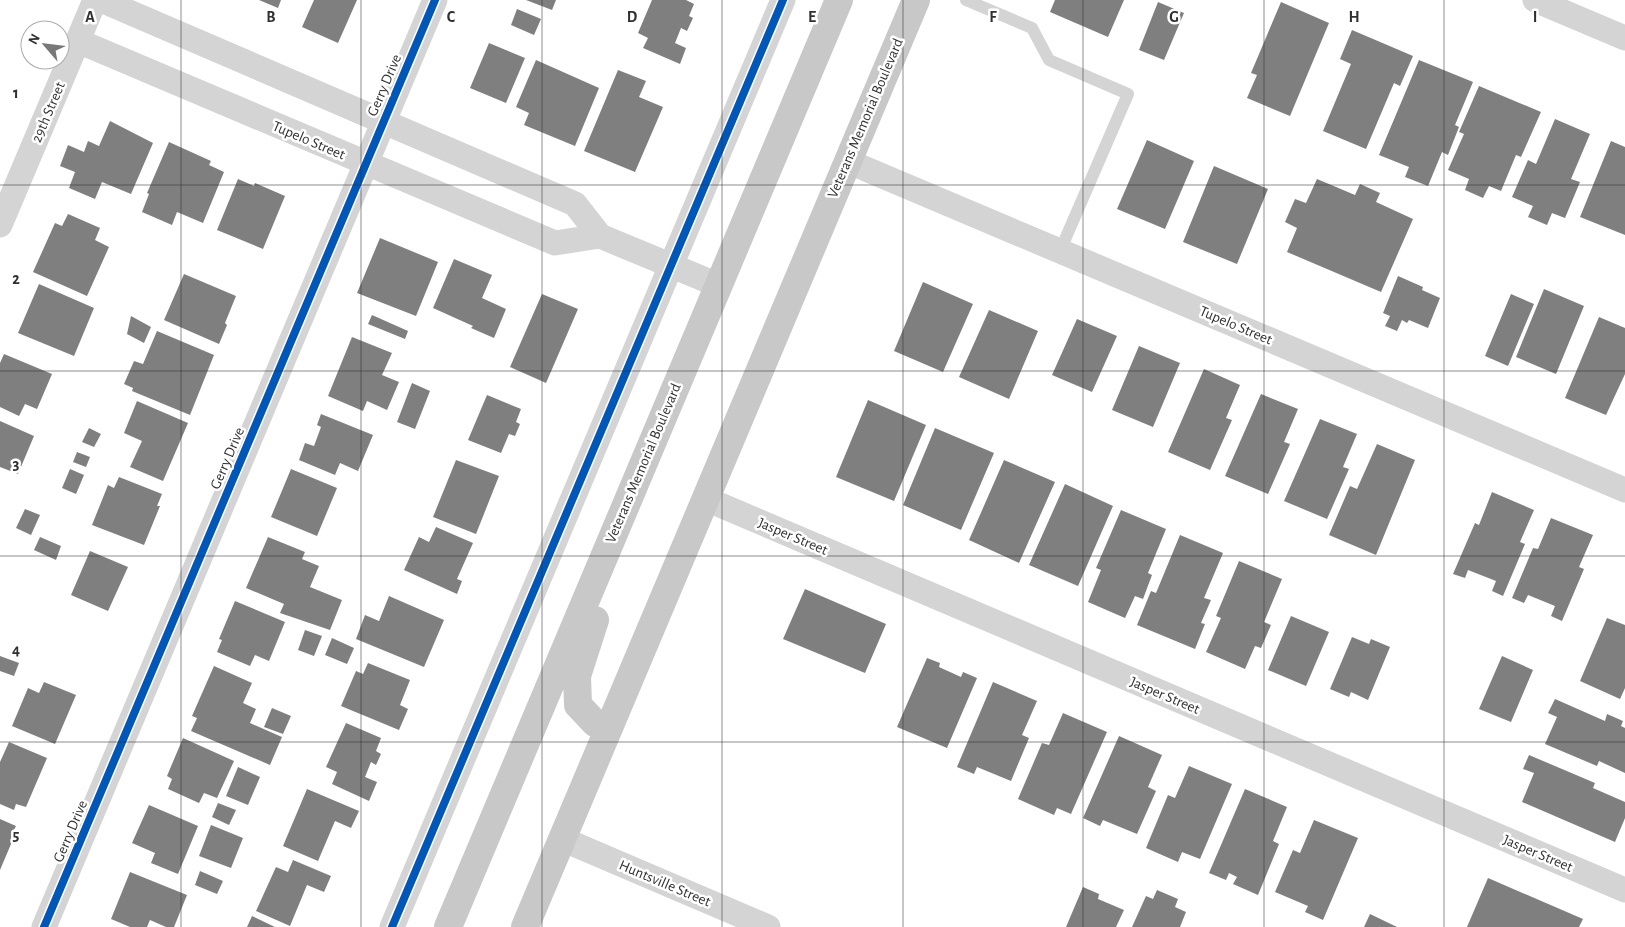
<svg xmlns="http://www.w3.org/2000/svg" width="1625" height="927" font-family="'Alegreya Sans',sans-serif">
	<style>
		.building { fill: #7f7f7f }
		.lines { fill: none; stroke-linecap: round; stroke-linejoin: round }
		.service { stroke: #d4d4d4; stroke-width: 12 }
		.minor { stroke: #d4d4d4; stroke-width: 25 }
		.primary { stroke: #c8c8c8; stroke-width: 28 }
		.cycleway-casing { stroke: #fff; stroke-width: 11 }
		.cycleway { stroke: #0057b8; stroke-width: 8 }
		.grid { fill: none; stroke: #303030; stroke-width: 1; stroke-opacity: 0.55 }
		.labels { text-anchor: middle; stroke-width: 5; stroke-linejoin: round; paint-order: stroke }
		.street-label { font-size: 15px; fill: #303030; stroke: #fff }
		.grid-label { font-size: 16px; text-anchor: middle; font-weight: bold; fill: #303030; stroke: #fff; stroke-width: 5; stroke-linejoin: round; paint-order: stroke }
	</style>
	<rect width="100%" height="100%" fill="#fff"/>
	<path class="building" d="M259,0h22l-3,8z
		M314,0h43l-19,43 -36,-16z
		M526,0h30l-4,10z
		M652,0h34l8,4 -5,12 4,2 -6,13 -6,-3 -6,15 11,5 -6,16 -37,-16 5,-10 -10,-5z
		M1055,0h69l-16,37 -58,-25z
		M1158,2l26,11 -20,47 -25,-10z
		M1281,2l48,21 -39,93 -43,-18 10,-23 -6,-2z
		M517,9l24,10 -7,16 -23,-10z
		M1352,30l61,26 -13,30 -6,-3 -28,66 -43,-18 28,-67 -11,-5z
		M489,43l36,15 -19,45 -36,-15z
		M536,60l63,28 -24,58 -51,-21 5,-12 -13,-6z
		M1419,60l54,22 -18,43 4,2 -11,28 -6,-3 -14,34 -23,-9 4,-10 -30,-12z
		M618,70l28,11 -7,16 24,10 -28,65 -51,-21z
		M1479,86l62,26 -20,45 -5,-2 -15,36 -12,-5 -6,12 -18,-8 4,-11 -21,-9 16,-36 -5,-2z
		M1555,119l35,15 -19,45 9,3 -15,36 -13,-5 -5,12 -19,-8 5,-11 -21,-9 16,-37 8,4z
		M110,121l43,22 -22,51 -29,-12 -7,17 -26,-11 6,-16 -15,-6 8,-21 16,7 4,-11 11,5z
		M1147,140l47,21 -29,68 -48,-20z
		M1611,141l14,6v88l-45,-18z
		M169,142l42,19 -2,4 15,7 -21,51 -26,-11 -5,13 -30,-13 7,-18 -2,-1z
		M1214,166l54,23 -31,75 -54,-22z
		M238,179l16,7 1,-3 30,13 -22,53 -46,-19z
		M1317,179l38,16 5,-11 20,9 -4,9 37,17 -32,73 -94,-40 10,-24 -12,-6 10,-23 11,4z
		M68,214l32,14 -5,12 14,7 -22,49 -54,-24 22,-49 7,3z
		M380,238l58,24 -22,54 -59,-23z
		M454,259l38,16 -10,23 24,11 -12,29 -23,-10 2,-2 -40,-18z
		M184,274l52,22 -11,27 2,2 -8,19 -55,-24z
		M1398,276l25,11 -1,3 18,8 -12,30 -19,-8 -2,3 -5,-3 -5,11 -12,-5 5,-10 -7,-3z
		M923,282l50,22 -30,68 -49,-21z
		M39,284l55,24 -20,48 -56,-23z
		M1544,289l40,17 -28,68 -40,-17z
		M542,294l36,15 -32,74 -36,-16z
		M1511,294l23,10 -26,62 -23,-10z
		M989,310l49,21 -29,68 -50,-22z
		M372,315l36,16 -3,8 -37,-15z
		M131,316l20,11 -7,16 -17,-9z
		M1599,317l26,11v46l-19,41 -41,-17z
		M1077,319l40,17 -25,56 -40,-17z
		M157,331l57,24 -24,60 -58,-24 1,-3 -9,-4 10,-23 9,3z
		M352,337l40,16 -10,22 17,7 -12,28 -20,-9 -4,10 -35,-15z
		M1139,346l41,17 -27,64 -41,-17z
		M4,354l48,20 -15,35 -12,-5 -6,12 -19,-9v-44z
		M1204,369l36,16 -14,33 6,2 -22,50 -42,-18z
		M412,383l18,8 -15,38 -18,-7z
		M1261,394l37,15 -14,33 6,2 -22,50 -43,-18z
		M487,395l34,14 -5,13 4,2 -5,12 -6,-2 -8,19 -33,-13z
		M868,400l58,25 -32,76 -58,-24z
		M137,401l51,22 -25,58 -33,-14 12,-26 -18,-8z
		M321,414l52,21 -15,36 -18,-8 -5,12 -36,-15 6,-17 9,3 7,-19 -4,-2z
		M1320,419l37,15 -14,33 6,2 -22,50 -43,-18z
		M0,421l34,15 -16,38 -18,-7z
		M89,428l12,6 -7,13 -12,-5z
		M935,428l59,25 -33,77 -58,-25z
		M1377,444l38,16 -39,95 -47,-20 21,-49 7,3z
		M77,452l13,5 -4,10 -13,-5z
		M456,460l43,16 -23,58 -43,-17z
		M1004,460l51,22 -36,81 -50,-23z
		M70,469l14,6 -8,19 -14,-6z
		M291,469l46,19 -20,48 -46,-19z
		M119,477l43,17 -5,12h3l-16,39 -52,-20 16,-40 6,3z
		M1065,484l48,22 -35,80 -49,-21z
		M1492,492l42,18 -14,32 5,2 -22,52 -11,-5 4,-10 -28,-11 -3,8 -12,-4 22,-51 4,2z
		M25,509l15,6 -9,20 -15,-7z
		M1121,510l45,19 -18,44 4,2 -9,24 -8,-3 -10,22 -37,-16 13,-32 -5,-2z
		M1551,518l42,17 -14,32 5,2 -22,52 -11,-5 4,-10 -27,-11 -4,8 -12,-5 21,-50 5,1z
		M436,527l37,16 -16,36 5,2 -5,13 -53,-24 15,-33 10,5z
		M1180,535l43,18 -19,45 7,2 -10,23 4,1 -10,25 -58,-24 14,-34 5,2z
		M40,537l21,9 -5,14 -22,-10z
		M268,537l37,15 -3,7 17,7 -9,21 32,13 -12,30 -50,-17 4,-9 -38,-16z
		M90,551l38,16 -20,44 -37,-16z
		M1239,561l43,18 -18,43 7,3 -10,23 -6,-2 -10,23 -39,-17 15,-34 -5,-2z
		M805,589l81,35 -21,49 -82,-34z
		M389,596l55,24 -20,47 -68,-28 9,-24 14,6z
		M235,601l50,21 -16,39 -14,-6 -5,11 -33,-14 5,-12 -3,-1z
		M1291,616l38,16 -23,54 -38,-16z
		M1607,618l18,7v63l-5,11 -40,-18z
		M305,630l17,6 -8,20 -16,-6z
		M1352,637l17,7 2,-5 19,8 -22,53 -17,-8 -2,5 -19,-8z
		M332,638l22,10 -7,16 -22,-9z
		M0,656l19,7 -5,13 -14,-5z
		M1502,656l31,14 -22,52 -32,-13z
		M927,658l13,5 -1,4 22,10 2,-5 14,6 -30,70 -50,-21z
		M368,663l42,17 -10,25 8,4 -9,21 -58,-24 15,-35 7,3z
		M214,666l38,17 -9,20 13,6 -6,14 32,14 -12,28 -79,-34 6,-13 -5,-2z
		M44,682l32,13 -21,49 -43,-18 16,-38 11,5z
		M993,682l44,19 -15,34 7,3 -18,43 -34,-14 -3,7 -17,-7z
		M1555,699l50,22 2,-7 16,7 -2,5 4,2v45l-26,-12 -2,5 -52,-22 12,-27 -9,-4z
		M272,708l19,8 -8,18 -19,-7z
		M1063,713l44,19 -36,82 -14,-6 -3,7 -36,-16 24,-56 7,2z
		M346,723l35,15 -5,13 5,3 -5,11 -5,-3 -6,15 12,5 -8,19 -37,-17 5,-12 -11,-5z
		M1119,736l43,19 -14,32 8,4 -19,43 -34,-14 -3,6 -17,-8z
		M183,738l51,23 -17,37 -13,-5 -5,10 -31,-14 4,-10 -5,-3z
		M9,742l38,16 -21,49 -10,-3 -2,6 -14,-6v-42z
		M1529,755l66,28 -2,5 32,14v16l-10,24 -93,-40 12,-29 -11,-4z
		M1189,766l43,18 -32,75 -18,-7 -4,10 -32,-14 22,-53 7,3z
		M238,767l22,10 -12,28 -22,-9z
		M307,789l52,22 -8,17 -16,-7 -17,40 -35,-15z
		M1245,789l42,18 -14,34 6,3 -21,51 -25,-11 4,-7 -8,-4 -3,7 -17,-7z
		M218,803l18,7 -7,15 -17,-8z
		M149,805l49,21 -20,48 -27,-11 4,-10 -23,-10z
		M0,819l16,7 -5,10 3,1 -14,33z
		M1314,820l44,18 -35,82 -18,-8 3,-6 -33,-14 18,-42 7,3z
		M211,825l32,13 -12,30 -32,-12z
		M293,860l38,16 -7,16 -17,-7 -17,41 -34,-15 20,-44 12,5z
		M200,871l23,10 -6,13 -22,-9z
		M130,872l57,23 -13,32h-8l-16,-7 -3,7h-17l-19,-8z
		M1488,878l95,41 -4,8h-112z
		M1083,887l16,7 -1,5 26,11 -8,17h-50z
		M1157,890l21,9 -3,8 11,5 -6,15h-48l14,-31 7,3z
		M1370,914l27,13h-33z
		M252,916l23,11h-28z"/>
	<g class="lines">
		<path class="service" d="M966,0l66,28 17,32 79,34 -68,157"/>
		<path class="minor" d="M101,0l474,204 25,32 118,49
			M1535,0l90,38
			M78,41l477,202 45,-7
			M847,161l778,329
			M0,225l95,-225
			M706,499l919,391
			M562,839l206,88
			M44,927l391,-927
			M392,927l391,-927"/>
		<path class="primary" d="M595,620l-18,56 1,29 17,18 14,5
			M448,927l391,-927
			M525,927l391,-927"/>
		<g class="cycleway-casing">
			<path id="cycleway" d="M44,927l391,-927
				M392,927l391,-927"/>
		</g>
		<use href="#cycleway" class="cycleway"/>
	</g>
	<path class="grid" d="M181,0v927M361,0v927M542,0v927M722,0v927M903,0v927M1083,0v927M1264,0v927M1444,0v927M0,185h1625M0,371h1625M0,556h1625M0,742h1625"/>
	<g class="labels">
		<g class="street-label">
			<text transform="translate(384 85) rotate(-67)" y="5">Gerry Drive</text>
			<text transform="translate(48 112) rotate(-67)" y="5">29th Street</text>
			<text transform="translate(865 118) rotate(-67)" y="5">Veterans Memorial Boulevard</text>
			<text transform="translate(309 140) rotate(23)" y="5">Tupelo Street</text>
			<text transform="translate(1236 325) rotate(23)" y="5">Tupelo Street</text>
			<text transform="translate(227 458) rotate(-67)" y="5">Gerry Drive</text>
			<text transform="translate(643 463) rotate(-67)" y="5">Veterans Memorial Boulevard</text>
			<text transform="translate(793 536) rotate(23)" y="5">Jasper Street</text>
			<text transform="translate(1165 695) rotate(23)" y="5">Jasper Street</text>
			<text transform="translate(70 831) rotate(-67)" y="5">Gerry Drive</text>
			<text transform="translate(1538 853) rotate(23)" y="5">Jasper Street</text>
			<text transform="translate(665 883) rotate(23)" y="5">Huntsville Street</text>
		</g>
	</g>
	<g class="grid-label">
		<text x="90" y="22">A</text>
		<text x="271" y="22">B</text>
		<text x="451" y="22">C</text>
		<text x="632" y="22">D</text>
		<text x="812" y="22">E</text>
		<text x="993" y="22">F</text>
		<text x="1174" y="22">G</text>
		<text x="1354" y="22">H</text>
		<text x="1535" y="22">I</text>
		<text x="16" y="98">1</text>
		<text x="16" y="284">2</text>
		<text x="16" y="469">3</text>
		<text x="16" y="655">4</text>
		<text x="16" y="840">5</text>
	</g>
	<g transform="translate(45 45) rotate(298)"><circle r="24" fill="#ffffff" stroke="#acacac"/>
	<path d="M0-4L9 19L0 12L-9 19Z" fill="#787878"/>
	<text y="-8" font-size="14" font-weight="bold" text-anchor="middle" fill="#303030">N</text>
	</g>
</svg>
